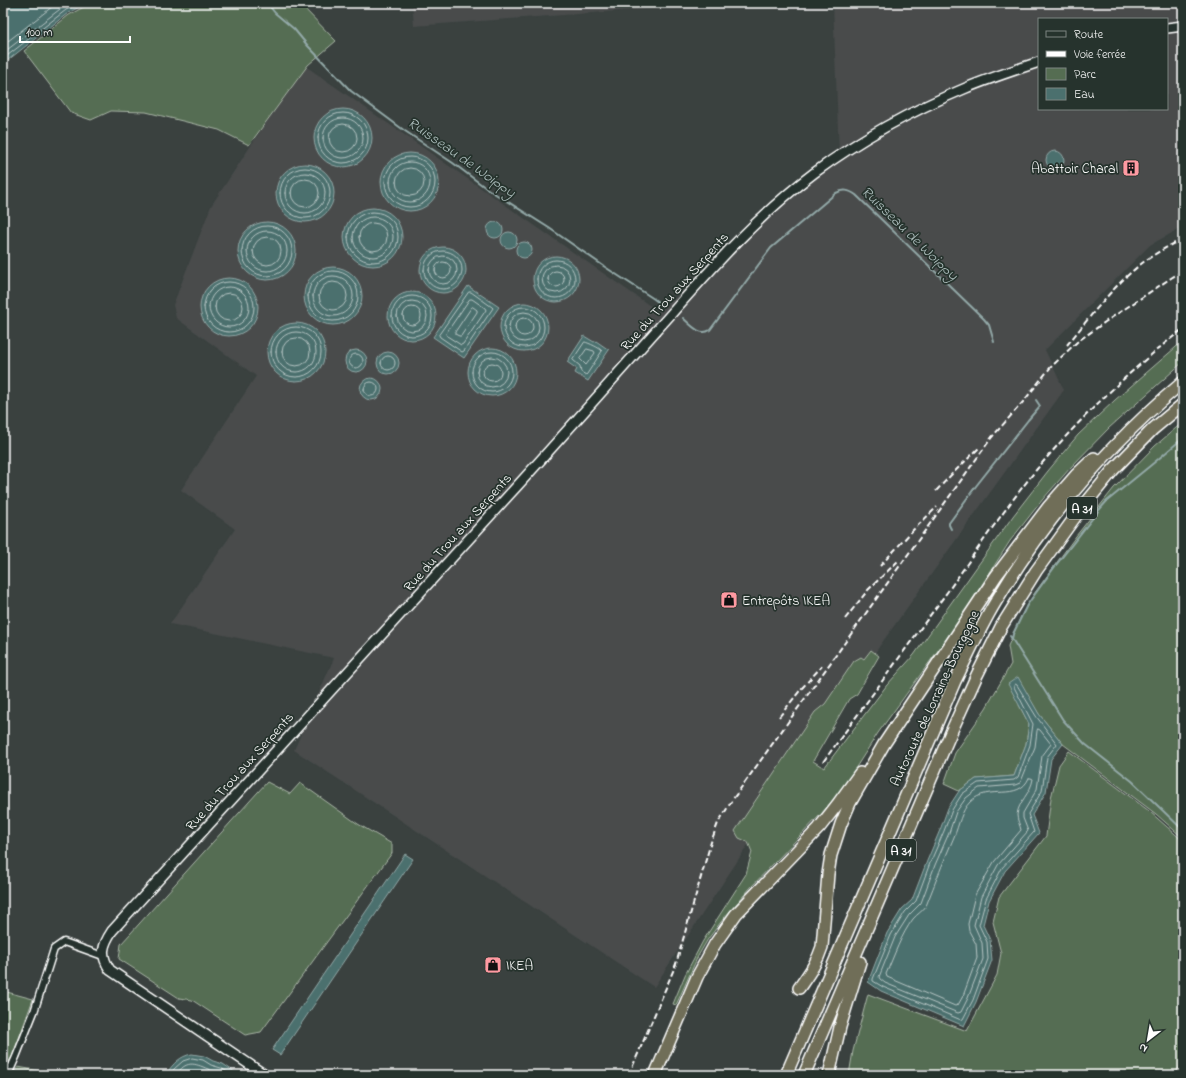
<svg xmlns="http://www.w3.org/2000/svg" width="1186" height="1078" font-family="'Indie Flower',sans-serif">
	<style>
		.built { fill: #484b4b; fill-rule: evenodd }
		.green { fill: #556d52; stroke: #aab6a8 }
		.water { fill: #4b706e; stroke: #93a9a8 }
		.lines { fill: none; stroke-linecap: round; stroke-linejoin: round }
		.shore { stroke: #b7c6c5; stroke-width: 1 }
		.stream { stroke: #93a9a8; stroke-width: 2 }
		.street-casing { stroke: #fff; stroke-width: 9 }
		.secondary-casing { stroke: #fff; stroke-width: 12 }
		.highway-casing { stroke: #fff; stroke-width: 14 }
		.street { stroke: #26332d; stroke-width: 6 }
		.secondary { stroke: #26332d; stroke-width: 9 }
		.highway { stroke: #706e59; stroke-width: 11 }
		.rail { stroke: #fff; stroke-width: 2; stroke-dasharray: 6 3; stroke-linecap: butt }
		.labels { text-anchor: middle; stroke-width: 3.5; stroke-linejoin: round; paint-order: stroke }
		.shield { fill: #26332d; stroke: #bec2c0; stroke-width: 1 }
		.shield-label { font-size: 13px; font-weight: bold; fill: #fff }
		.poi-label { font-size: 14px; fill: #fff; stroke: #26332d; text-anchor: start }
		.street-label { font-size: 14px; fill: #fff; stroke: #26332d }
		.water-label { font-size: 15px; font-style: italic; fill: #aebfbe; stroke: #26332d }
	</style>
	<rect width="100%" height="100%" fill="#3a413f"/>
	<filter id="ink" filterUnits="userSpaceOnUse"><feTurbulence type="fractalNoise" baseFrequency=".025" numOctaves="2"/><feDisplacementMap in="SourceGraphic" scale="8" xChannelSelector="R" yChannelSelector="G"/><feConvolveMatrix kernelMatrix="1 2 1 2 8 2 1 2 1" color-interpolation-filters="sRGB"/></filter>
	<g filter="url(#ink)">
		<path class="built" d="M412,3h315l-313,23z
			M833,3h350v224l-33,18 -105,105 19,40 -183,254 -227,343 -360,-237 40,-92 -164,-34 65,-95 -54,-39 75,-114 -80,-58 -3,-13 38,-99 93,-141 355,247 180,-157zM1039,19h128v90h-128z"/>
		<path class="green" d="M91,3h208l37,38 -28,24 -59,80 -30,-15 -73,-18 -35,-1 -20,9 -20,-7 -47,-62 45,-36z
			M1183,341v21l-74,66 -38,39 -28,32 -33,42 -55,86 -77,106 -34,53 -22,27 -70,73 -28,32 -16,21 -10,17 -22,49 -3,-1 12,-29 18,-34 43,-67 6,-22 -4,-10 -9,-4 -4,-7 80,-119 10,-8 29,-43 7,-4 3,2 7,-9 8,6 -22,38 -8,5 -36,62 11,7 63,-83 27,-30 99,-139 35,-45 30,-36 37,-35z
			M1183,422v416l-27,-24 -93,-70 -24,-30 -10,-16 -10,7 10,19 -3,20 -12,32 -38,3 -17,12 -15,-7 11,-31 31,-45 25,-44 -3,-18 13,-30 13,-22 42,-58 38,-48 41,-42z
			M1069,751l80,60 34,30v219l-8,15h-326l4,-24 15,-57 99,37 30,-56 4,-22 -8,-31 6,-25 47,-61 5,-38 8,-33z
			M267,782l23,12 10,-11 58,41 34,20v9l-131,179 -16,3 -53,-35 -13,-2 -60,-39 2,-15z
			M3,991l30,8 -20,56 -10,16z
			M18,1067l44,8h-49z"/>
		<path class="water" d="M3,3h84l-19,10 -65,51z
			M314 138a29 29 0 1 1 58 0a29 29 0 1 1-58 0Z
			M1046 160a9 9 0 1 1 18 0a9 9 0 1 1-18 0Z
			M381 182a29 29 0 1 1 58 0a29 29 0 1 1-58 0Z
			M276 193a29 29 0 1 1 58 0a29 29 0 1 1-58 0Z
			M344 237a29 29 0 1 1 58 0a29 29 0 1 1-58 0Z
			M487 230a8 8 0 1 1 16 0a8 8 0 1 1-16 0Z
			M238 251a29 29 0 1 1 58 0a29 29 0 1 1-58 0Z
			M501 240a8 8 0 1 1 16 0a8 8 0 1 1-16 0Z
			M516 250a8 8 0 1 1 16 0a8 8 0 1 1-16 0Z
			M420 270a23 23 0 1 1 46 0a23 23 0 1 1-46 0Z
			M533 279a23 23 0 1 1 46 0a23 23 0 1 1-46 0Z
			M304 296a29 29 0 1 1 58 0a29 29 0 1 1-58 0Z
			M200 307a29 29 0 1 1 58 0a29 29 0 1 1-58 0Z
			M468,286l31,21 -35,51 -31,-21z
			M388 316a24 24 0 1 1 48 0a24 24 0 1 1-48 0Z
			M500 327a24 24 0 1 1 48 0a24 24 0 1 1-48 0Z
			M267 352a29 29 0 1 1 58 0a29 29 0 1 1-58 0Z
			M584,336l10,6 2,-1 13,9 -21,31 -13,-8 2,-4 -10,-7z
			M468 372a24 24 0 1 1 48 0a24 24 0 1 1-48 0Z
			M345 361a11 11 0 1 1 22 0a11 11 0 1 1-22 0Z
			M377 363a11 11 0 1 1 22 0a11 11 0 1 1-22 0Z
			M360 389a11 11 0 1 1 22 0a11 11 0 1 1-22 0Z
			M1018,677l21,37 24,30 -12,15 -5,33 -14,23 7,18 -34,38 -16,30 -6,24 7,15 2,20 -16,42 -12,24 -83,-35 -13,-9 19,-49 15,-24 10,-9 15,-39 13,-31 8,-22 11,-17 17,-12 38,-3 12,-32 3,-20 -21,-40z
			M405,854l8,5 -133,196 -8,-5z
			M192,1054l12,2 9,5 10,3 16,11h-71l-2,-1c7,-10 14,-18 26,-20z"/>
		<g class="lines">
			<path class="shore" d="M3,45l54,-42
				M3,53l65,-50
				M3,59l63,-49 13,-7
				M318 138a25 25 0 1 1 50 0a25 25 0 1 1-50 0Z
				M323 138a20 20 0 1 1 40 0a20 20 0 1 1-40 0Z
				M329 138a14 14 0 1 1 28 0a14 14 0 1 1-28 0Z
				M385 182a25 25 0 1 1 50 0a25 25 0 1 1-50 0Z
				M390 182a20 20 0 1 1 40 0a20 20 0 1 1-40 0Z
				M396 182a14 14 0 1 1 28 0a14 14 0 1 1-28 0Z
				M280 193a25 25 0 1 1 50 0a25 25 0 1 1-50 0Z
				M285 193a20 20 0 1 1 40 0a20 20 0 1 1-40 0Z
				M291 193a14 14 0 1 1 28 0a14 14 0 1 1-28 0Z
				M348 237a25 25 0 1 1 50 0a25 25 0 1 1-50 0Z
				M353 237a20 20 0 1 1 40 0a20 20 0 1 1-40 0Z
				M359 237a14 14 0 1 1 28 0a14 14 0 1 1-28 0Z
				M242 251a25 25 0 1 1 50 0a25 25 0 1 1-50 0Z
				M247 251a20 20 0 1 1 40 0a20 20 0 1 1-40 0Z
				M253 251a14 14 0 1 1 28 0a14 14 0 1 1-28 0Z
				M424 270a19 19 0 1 1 38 0a19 19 0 1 1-38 0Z
				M429 270a14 14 0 1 1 28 0a14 14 0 1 1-28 0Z
				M537 279a19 19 0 1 1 38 0a19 19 0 1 1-38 0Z
				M435 270a8 8 0 1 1 16 0a8 8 0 1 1-16 0Z
				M542 279a14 14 0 1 1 28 0a14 14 0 1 1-28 0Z
				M548 279a8 8 0 1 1 16 0a8 8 0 1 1-16 0Z
				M308 296a25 25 0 1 1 50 0a25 25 0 1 1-50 0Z
				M313 296a20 20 0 1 1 40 0a20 20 0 1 1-40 0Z
				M204 307a25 25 0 1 1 50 0a25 25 0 1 1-50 0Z
				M319 296a14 14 0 1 1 28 0a14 14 0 1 1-28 0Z
				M209 307a20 20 0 1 1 40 0a20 20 0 1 1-40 0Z
				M469,292h2l21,15 1,1 -29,43 -2,1 -22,-15 -1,-2z
				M215 307a14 14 0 1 1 28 0a14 14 0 1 1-28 0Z
				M392 316a20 20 0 1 1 40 0a20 20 0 1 1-40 0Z
				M470,299h2l13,9 1,2 -23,34 -2,1 -14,-9 -1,-2z
				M397 316a15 15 0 1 1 30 0a15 15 0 1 1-30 0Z
				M473,307l4,3v2l-16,24h-2l-4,-2v-2l16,-24z
				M403 316a9 9 0 1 1 18 0a9 9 0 1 1-18 0Z
				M504 327a20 20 0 1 1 40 0a20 20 0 1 1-40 0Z
				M509 327a15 15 0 1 1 30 0a15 15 0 1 1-30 0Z
				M515 327a9 9 0 1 1 18 0a9 9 0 1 1-18 0Z
				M271 352a25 25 0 1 1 50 0a25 25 0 1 1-50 0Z
				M276 352a20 20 0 1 1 40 0a20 20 0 1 1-40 0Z
				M282 352a14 14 0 1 1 28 0a14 14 0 1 1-28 0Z
				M585,342c4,1 15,6 17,9l-15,23 -1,1 -5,-3 -1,-6 -7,-6z
				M587,349l7,2 1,2 -9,12 -6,-6z
				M472 372a20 20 0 1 1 40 0a20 20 0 1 1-40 0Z
				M349 361a7 7 0 1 1 14 0a7 7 0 1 1-14 0Z
				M381 363a7 7 0 1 1 14 0a7 7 0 1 1-14 0Z
				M477 372a15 15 0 1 1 30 0a15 15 0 1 1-30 0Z
				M483 372a9 9 0 1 1 18 0a9 9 0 1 1-18 0Z
				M364 389a7 7 0 1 1 14 0a7 7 0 1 1-14 0Z
				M1015,684l2,1 19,31 21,28 -10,13 -5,34 -14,23 6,18 -32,36 -16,31 -7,26 8,17 1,17 -15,41 -10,19 -2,1 -78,-33 -10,-6v-2l18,-44 14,-23 11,-11 14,-38 14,-32 8,-21 10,-16 16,-11 36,-3 4,-3 12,-32 3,-21 -19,-37z
				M1038,729l2,1 11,14 -9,12 -5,33 -14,24v5l5,13 -30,34 -17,32 -7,28 8,18 1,16 -15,39 -7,14 -3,1 -73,-30 -5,-4 -1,-2 16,-40 14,-22 12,-12 14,-38 14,-32 7,-21 10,-14 13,-10 36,-3 5,-2 2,-4 13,-32 2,-16z
				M1029,778h2l2,1c-2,14 -15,23 -16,36 0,5 3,10 4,15l-27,32 -19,33 -7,29 1,7 7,13 1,14 -14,38 -5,9 -3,1 -68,-29 -1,-3c8,-18 15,-39 27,-55 4,-5 10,-8 13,-13 9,-23 18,-46 28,-69 5,-12 7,-26 16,-35 19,-19 48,1 59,-24z
				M170,1075l4,-6 9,-8 9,-3 11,2 8,5 10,3 11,7
				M176,1075c10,-15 18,-12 32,-6 6,3 10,3 15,6"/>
			<path class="stream" d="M267,3l8,10 19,16 14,17 43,45 54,40 48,32 33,25 63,40 56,39 49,32 9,7
				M683,318c7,6 17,19 27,12l61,-82 65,-55c8,-4 13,-3 20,2l128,124 5,6 5,17
				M951,529l-2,-4v-2l27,-37 52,-66 12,-14 -4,-6
				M1010,636l2,3 1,-5 14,-29 29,-40 43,-55 8,-9 49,-40 27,-23
				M1012,639l51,81 22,24 47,37 51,49"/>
			<g class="street-casing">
				<path id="street" d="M8,1075l8,-18 18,-45 20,-63 10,-7 39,14"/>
			</g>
			<g class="secondary-casing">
				<path id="secondary" d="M1167,28l16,-2
					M265,1075l-155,-105c-10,-15 -8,-24 2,-39 132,-145 264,-290 396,-435 52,-57 103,-115 155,-173 47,-53 94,-107 151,-150 46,-34 99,-63 152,-85 24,-10 49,-18 73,-26"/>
			</g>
			<g class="highway-casing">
				<path id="highway" d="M799,988c9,-13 18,-25 23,-41l6,-73 3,-19 10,-31 9,-21 34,-59 112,-168 53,-70 27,-31 18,-17
					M655,1075l42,-98 18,-33 21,-30 83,-86 18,-23 23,-32
					M786,1075l169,-394c13,-26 25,-53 40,-78 50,-84 113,-158 188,-221
					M804,1075l148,-345 25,-55 24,-48 35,-56 42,-58 35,-43 40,-41 30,-25
					M829,1075l11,-48 20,-65"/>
			</g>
			<use href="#street" class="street"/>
			<use href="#secondary" class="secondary"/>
			<use href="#highway" class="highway"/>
			<path class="rail" d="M1067,345c23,-28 45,-58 74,-81 13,-10 27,-18 42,-25
				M936,491l17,-18 26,-25
				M880,566l33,-36 24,-23
				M845,619l23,-29 30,-29
				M779,717l23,-29 20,-22
				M823,762c42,-57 83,-114 125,-171 29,-41 57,-83 89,-122 44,-52 93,-99 146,-140
				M629,1075l47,-111 35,-122 7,-19 15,-24 259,-362 31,-35 27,-34 27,-26 28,-20 66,-44 12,-7"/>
		</g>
	</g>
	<defs>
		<g id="building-square" transform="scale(0.9)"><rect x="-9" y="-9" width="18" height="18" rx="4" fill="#ff9aa2" stroke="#26332d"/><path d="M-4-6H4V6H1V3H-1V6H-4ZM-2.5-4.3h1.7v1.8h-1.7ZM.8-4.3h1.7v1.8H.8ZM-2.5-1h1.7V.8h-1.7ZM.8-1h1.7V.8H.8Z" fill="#111"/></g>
		<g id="shop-square" transform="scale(0.9)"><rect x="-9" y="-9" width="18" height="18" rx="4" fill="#ff9aa2" stroke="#26332d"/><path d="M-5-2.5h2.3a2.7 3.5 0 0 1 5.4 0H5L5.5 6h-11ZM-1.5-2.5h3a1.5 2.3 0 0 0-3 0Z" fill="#111"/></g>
	</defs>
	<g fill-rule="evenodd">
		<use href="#building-square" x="1131" y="168"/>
		<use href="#shop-square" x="729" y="600"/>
		<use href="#shop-square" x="493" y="965"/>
	</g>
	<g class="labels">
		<g class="shield">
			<rect x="1067" y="497" width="30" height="22" rx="3"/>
			<rect x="886" y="839" width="30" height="22" rx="3"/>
		</g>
		<g class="shield-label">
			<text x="1082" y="513">A 31</text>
			<text x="901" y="855">A 31</text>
		</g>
		<g class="poi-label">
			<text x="1118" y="173" text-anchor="end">Abattoir Charal</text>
			<text x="742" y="605">Entrepôts IKEA</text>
			<text x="506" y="970">IKEA</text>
		</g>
		<g class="street-label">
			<text transform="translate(674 291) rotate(-48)" y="5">Rue du Trou aux Serpents</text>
			<text transform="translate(457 532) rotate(-48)" y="5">Rue du Trou aux Serpents</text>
			<text transform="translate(934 698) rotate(-65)" y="5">Autoroute de Lorraine-Bourgogne</text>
			<text transform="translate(239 771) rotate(-48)" y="5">Rue du Trou aux Serpents</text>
		</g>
		<g class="water-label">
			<text transform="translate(462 157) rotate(35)" y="5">Ruisseau de Woippy</text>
			<text transform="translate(910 233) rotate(44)" y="5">Ruisseau de Woippy</text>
		</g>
	</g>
	<rect width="1186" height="1078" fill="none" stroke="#26332d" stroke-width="16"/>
	<rect x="8" y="8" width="1170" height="1062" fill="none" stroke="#fff" stroke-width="1.5" filter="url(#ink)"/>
	<rect x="1038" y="18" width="130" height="92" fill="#26332d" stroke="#7d8581"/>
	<rect x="1046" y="31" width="20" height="6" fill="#26332d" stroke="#7d8581"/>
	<text x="1074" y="38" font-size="12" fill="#ffffff">Route</text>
	<rect x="1046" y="51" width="20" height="6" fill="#ffffff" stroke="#7d8581"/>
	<text x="1074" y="58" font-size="12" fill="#ffffff">Voie ferrée</text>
	<rect x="1046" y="68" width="20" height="12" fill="#556d52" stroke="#7d8581"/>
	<text x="1074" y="78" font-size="12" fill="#ffffff">Parc</text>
	<rect x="1046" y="88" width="20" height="12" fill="#4b706e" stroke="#7d8581"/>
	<text x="1074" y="98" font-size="12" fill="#ffffff">Eau</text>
	<g transform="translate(1148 1040) rotate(211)" stroke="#26332d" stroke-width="3" paint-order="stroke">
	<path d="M0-3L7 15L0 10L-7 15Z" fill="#ffffff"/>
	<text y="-6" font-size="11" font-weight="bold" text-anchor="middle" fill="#ffffff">N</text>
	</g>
	<path d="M20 36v6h110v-6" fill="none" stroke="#ffffff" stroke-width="2"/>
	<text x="26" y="36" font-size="12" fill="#ffffff" stroke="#26332d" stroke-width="3" paint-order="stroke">100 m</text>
</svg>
